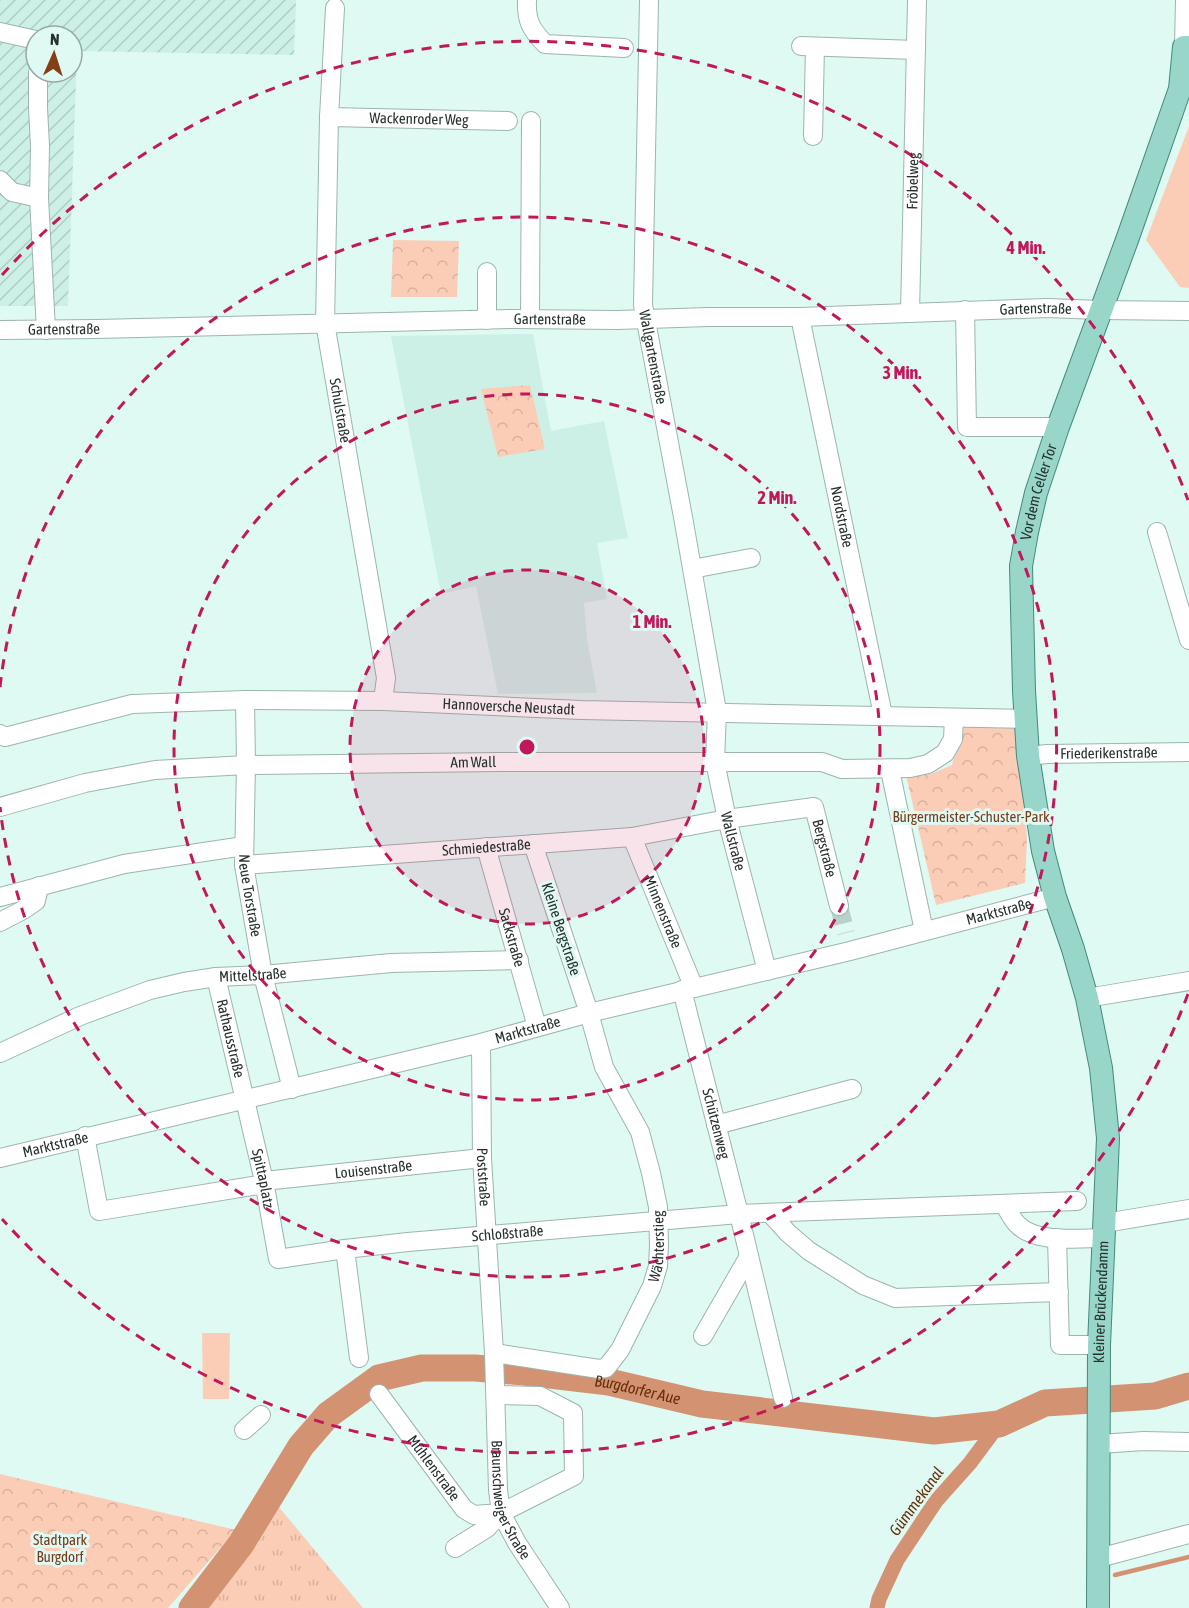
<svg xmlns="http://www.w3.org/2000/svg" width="1189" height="1608" font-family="'Asap Condensed',sans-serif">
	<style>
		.built { fill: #ccefe6 }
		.industrial { fill: url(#industrial-furrows); fill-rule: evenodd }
		.grass { fill: url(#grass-tufts) }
		.forest { fill: url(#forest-crowns) }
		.garden { fill: #fccdb6 }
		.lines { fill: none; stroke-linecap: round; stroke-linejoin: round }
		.stream { stroke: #d39373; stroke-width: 4.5 }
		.canal { stroke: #d39373; stroke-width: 15 }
		.river { stroke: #d39373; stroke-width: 27 }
		.minor-tunnel { stroke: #bad1cb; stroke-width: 18; stroke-dasharray: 18 9; stroke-linecap: butt }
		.minor-casing { stroke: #9cb5af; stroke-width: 20 }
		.major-casing { stroke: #438a7c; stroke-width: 24 }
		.minor { stroke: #fff; stroke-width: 18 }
		.major { stroke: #98d6ca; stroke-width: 22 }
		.ring { fill: none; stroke: #c2185b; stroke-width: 3; stroke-dasharray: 10 8 }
		.labels { text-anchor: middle; stroke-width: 6; stroke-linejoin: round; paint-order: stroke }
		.street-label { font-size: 15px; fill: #26302d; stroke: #dff9f3 }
		.park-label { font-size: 15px; fill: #783c1a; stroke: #dff9f3 }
		.water-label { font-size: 16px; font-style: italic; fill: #672d07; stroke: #dff9f3 }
		.centre { fill: #c2185b; stroke: #dff9f3; stroke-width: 3 }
		.ring-label { font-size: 18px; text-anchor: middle; font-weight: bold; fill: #c2185b; stroke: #dff9f3; stroke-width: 6; stroke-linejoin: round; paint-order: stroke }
	</style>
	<defs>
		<pattern id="industrial-furrows" width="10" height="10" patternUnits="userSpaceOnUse" patternTransform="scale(1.5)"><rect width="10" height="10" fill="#ccefe6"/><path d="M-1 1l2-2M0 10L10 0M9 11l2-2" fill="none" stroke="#afcdc6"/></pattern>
		<pattern id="grass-tufts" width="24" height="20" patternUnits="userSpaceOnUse" patternTransform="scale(1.5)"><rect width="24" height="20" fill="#fccdb6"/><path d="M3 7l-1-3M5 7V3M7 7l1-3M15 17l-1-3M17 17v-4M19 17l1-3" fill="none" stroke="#d8b09d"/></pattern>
		<pattern id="forest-crowns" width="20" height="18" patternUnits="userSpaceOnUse" patternTransform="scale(1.5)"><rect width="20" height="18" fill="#fccdb6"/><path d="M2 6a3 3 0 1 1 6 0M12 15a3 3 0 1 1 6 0" fill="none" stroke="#d8b09d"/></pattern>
	</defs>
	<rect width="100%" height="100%" fill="#dff9f3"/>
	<path class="built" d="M533,334l18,97 53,-10 24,117 -31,5 10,56 -23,4 3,36 10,54 -99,1 -22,-108 -35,8 -50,-258z"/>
	<path class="industrial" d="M0,0h296l-2,55 -217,-4 -9,255h-68zM36,36h36v36h-36z"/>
	<path class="grass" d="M278,1506l85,102h-154z"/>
	<path class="forest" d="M393,240l66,1 -2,56h-66z
		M530,385l15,64 -47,8 -17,-68z
		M961,725l58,3 8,111 -2,44 -89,22 -30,-130 25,-1 21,-9z
		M0,1474l236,56 -68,78h-168z"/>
	<path class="garden" d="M1189,126v162l-9,-1 -34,-47z
		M202,1333h28l-1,66h-26z"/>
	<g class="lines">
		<path class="stream" d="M1115,1575l74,-18"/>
		<path class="canal" d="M877,1608l2,-9 18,-39 39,-59 34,-38 29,-39"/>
		<path class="river" id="s1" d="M192,1608l49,-64 60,-98 27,-31 51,-37 43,-10h53l49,4 85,10 93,22 232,27 65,-7 46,-21 110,-7 34,-10"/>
		<path class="minor-tunnel" d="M839,906l7,27"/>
		<g class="minor-casing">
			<g id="minor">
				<path d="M527,0c-1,21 4,29 18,44l79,4"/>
				<path id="s2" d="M649,0l-6,305 40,212 34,194 -2,51 12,57 40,152"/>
				<path id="s3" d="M335,8l-6,109 -4,206 61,355 -3,23"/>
				<path d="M0,32l36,8"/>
				<path d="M801,46l115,4"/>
				<path d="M1184,47l1,-47"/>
				<path d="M38,72v36l2,38 -1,52 7,132"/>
				<path id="s4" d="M329,117l179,4"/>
				<path d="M813,136l2,-89"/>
				<path d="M0,180l12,12 27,6"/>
				<path d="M965,310l2,117h91"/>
				<path id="s5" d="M910,313l7,-313"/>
				<path id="s6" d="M800,317l83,398"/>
				<path d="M530,319l1,-198"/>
				<path d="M487,320v-48"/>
				<path id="s7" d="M0,330l96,-1 417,-10 104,1 91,-3h92l247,-9 53,2 89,1"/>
				<path d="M1157,532l32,108"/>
				<path d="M692,569l59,-11"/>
				<path id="s8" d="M245,700l1,65 -2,100 19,110 29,114"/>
				<path id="s9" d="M0,734l5,3 127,-33 113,-4 138,1 198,9 444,9"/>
				<path id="s10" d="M1028,756l19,-2 142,-2"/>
				<path d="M890,770l34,161"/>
				<path id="s11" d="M0,807l85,-24 70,-13 91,-5 254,-3h322l20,7 68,-1 18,-4 17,-11 8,-14 1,-21"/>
				<path id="s12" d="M632,837l62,151"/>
				<path id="s13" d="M486,847l51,180"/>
				<path id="s14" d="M244,865l388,-28 95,-18 87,-12 25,99"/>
				<path d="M0,897l124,-33 120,-18"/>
				<path d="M0,922l23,-12 13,-9 3,-15"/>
				<path id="s15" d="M216,977l48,204 14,78 67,-10 63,-7 331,-28 338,-13"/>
				<path id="s16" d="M682,990l57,224 44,184"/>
				<path d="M1087,998l102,-17"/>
				<path id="s17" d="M481,1043l1,115 12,195 4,137 3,23 16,30 43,65"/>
				<path id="s18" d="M0,1053l80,-37 70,-26 34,-8 32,-5 47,-2 128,-12 128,-3"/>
				<path d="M716,1125l136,-36"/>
				<path d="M85,1136l14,75 166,-27"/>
				<path id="s19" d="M0,1158l481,-115 108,-30 261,-62 205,-54"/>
				<path id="s20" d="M264,1181l218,-23"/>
				<path d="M1004,1204c4,6 8,15 13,20 18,20 63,14 87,14"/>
				<path d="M770,1213l18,20 21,18 54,34 32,13 164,-6"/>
				<path d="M1105,1223l84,-14"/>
				<path d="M1057,1238l3,107h39"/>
				<path d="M345,1249l14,109"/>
				<path d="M703,1336l46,-80"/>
				<path id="s21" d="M494,1353l105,16 7,-1 14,-18 32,-64 6,-20 1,-21 -1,-38 -7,-34 -11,-41 -36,-65 -15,-54 -56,-169"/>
				<path id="s22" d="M379,1394l85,115 10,6 27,-2"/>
				<path d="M244,1430l17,-15"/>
				<path d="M1099,1444l45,-3 45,1"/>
				<path d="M455,1548l32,-20 14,-15 73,-37 -1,-63 -33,-17 -44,-1"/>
				<path d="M1099,1558l90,-24"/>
			</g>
		</g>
		<g class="major-casing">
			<g id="major">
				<path id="s23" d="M1098,1608l1,-263 9,-207 -7,-70 -14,-70 -14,-49 -18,-52 -12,-46 -15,-95 -4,-65 -3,-125 6,-34 9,-39 22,-66 69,-187 53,-151 4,-42h5"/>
			</g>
		</g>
		<use href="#minor" class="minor"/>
		<use href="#major" class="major"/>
	</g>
	<circle cx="527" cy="747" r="177" fill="#c2185b" fill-opacity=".12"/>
	<g class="ring">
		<circle cx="527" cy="747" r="177"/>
		<circle cx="527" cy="747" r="353"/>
		<path d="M0 687A530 530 0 1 1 0 807"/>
		<path d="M1188 994A706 706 0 0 1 2 1219M2 275A706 706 0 0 1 1188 500"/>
	</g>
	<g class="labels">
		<g class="street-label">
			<text dy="5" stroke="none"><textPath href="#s4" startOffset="90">Wackenroder Weg</textPath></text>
			<text dy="5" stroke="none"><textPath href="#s5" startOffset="132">Fröbelweg</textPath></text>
			<text dy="5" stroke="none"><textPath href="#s7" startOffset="1036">Gartenstraße</textPath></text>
			<text dy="5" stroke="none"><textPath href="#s7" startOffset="550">Gartenstraße</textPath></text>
			<text dy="5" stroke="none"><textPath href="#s7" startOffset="64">Gartenstraße</textPath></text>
			<text dy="5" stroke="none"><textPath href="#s2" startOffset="358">Wallgartenstraße</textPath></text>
			<text dy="5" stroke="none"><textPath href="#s3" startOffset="404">Schulstraße</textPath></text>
			<text dy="5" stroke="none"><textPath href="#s23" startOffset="1128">Vor dem Celler Tor</textPath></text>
			<text dy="5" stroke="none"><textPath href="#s6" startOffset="204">Nordstraße</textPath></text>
			<text dy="5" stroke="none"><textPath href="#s9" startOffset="514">Hannoversche Neustadt</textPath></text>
			<text dy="5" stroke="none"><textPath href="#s10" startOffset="81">Friederikenstraße</textPath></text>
			<text dy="5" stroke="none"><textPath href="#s11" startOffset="478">Am Wall</textPath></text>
			<text dy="5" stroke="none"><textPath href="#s2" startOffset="850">Wallstraße</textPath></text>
			<text dy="5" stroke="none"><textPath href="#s14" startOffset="243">Schmiedestraße</textPath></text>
			<text dy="5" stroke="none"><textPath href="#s14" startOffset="616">Bergstraße</textPath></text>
			<text dy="5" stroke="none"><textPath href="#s8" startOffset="196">Neue Torstraße</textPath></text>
			<text dy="5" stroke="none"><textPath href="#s12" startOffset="81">Minnenstraße</textPath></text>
			<text dy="5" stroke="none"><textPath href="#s19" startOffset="1029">Marktstraße</textPath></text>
			<text transform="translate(561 929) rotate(72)" y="5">Kleine Bergstraße</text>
			<text dy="5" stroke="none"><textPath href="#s13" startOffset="94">Sackstraße</textPath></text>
			<text dy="5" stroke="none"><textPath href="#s18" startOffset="267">Mittelstraße</textPath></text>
			<text dy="5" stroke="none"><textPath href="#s19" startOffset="543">Marktstraße</textPath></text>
			<text dy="5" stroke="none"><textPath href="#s15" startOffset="63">Rathausstraße</textPath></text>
			<text dy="5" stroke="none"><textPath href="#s16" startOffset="138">Schützenweg</textPath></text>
			<text dy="5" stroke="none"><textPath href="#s19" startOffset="57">Marktstraße</textPath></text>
			<text dy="5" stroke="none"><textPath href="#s20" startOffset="110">Louisenstraße</textPath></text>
			<text dy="5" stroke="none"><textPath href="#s17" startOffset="134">Poststraße</textPath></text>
			<text dy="5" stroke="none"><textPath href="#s15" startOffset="207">Spittaplatz</textPath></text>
			<text dy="5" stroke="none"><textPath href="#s15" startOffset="520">Schloßstraße</textPath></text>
			<text dy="5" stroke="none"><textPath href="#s21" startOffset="248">Wächterstieg</textPath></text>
			<text dy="5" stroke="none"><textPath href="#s23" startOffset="306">Kleiner Brückendamm</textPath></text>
			<text dy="5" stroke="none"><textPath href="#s22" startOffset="92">Mühlenstraße</textPath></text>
			<text dy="5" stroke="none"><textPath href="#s17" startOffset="460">Braunschweiger Straße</textPath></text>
		</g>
		<g class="park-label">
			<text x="971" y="822">Bürgermeister-Schuster-Park</text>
			<text x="60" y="1545">Stadtpark<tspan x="60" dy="17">Burgdorf</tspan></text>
		</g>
		<g class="water-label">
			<text dy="6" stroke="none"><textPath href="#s1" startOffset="561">Burgdorfer Aue</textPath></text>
			<text transform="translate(916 1501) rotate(-54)" y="6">Gümmekanal</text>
		</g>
	</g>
	<circle cx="527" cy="747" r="9" class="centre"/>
	<g class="ring-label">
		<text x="1026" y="254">4 Min.</text>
		<text x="902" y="379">3 Min.</text>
		<text x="777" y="504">2 Min.</text>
		<text x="652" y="628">1 Min.</text>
	</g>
	<g transform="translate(54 54) rotate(3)"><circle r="28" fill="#dff9f3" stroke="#95a9a4" stroke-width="1.5"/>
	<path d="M0-4.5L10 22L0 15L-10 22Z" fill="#843f17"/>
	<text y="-9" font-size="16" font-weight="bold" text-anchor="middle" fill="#26302d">N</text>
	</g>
</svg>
